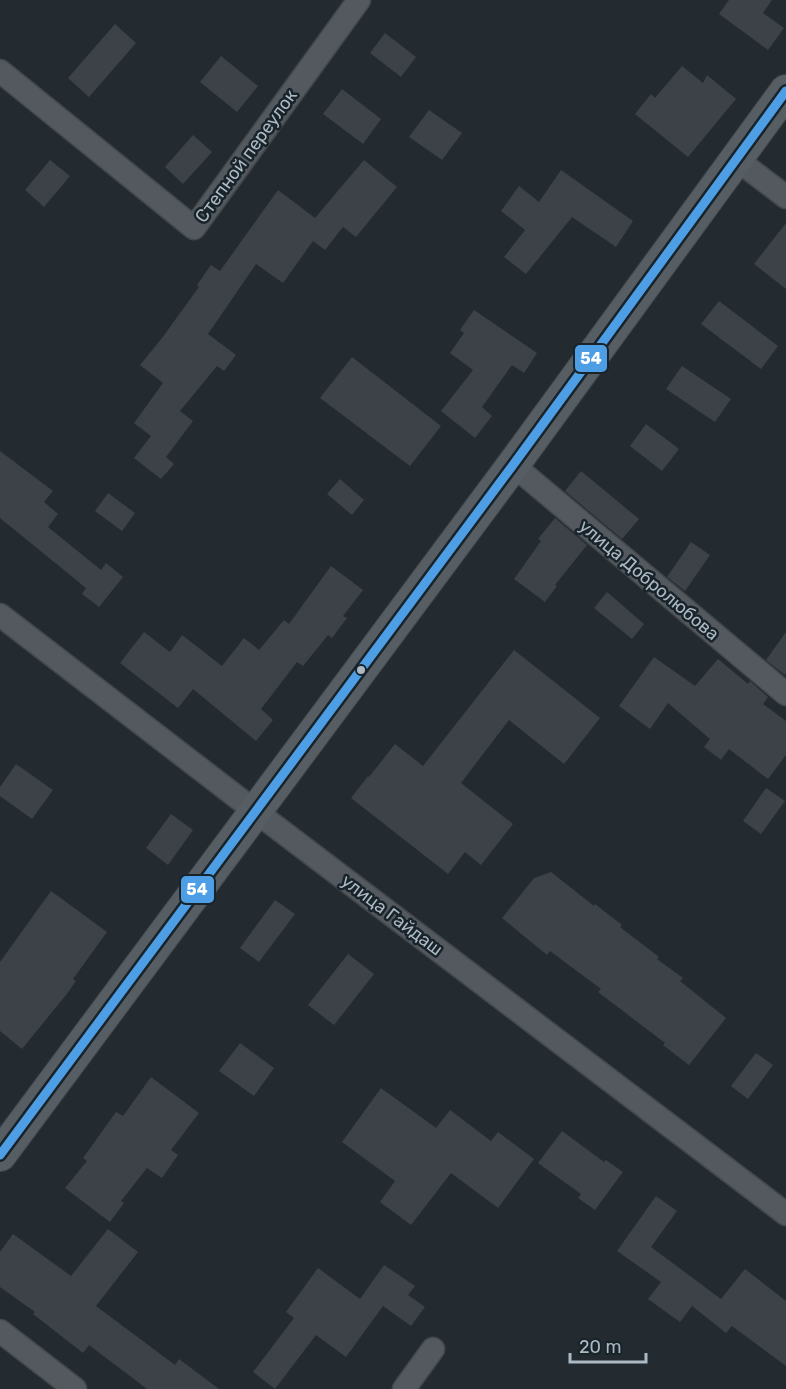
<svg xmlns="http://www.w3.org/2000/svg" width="786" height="1389" font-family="Rubik,sans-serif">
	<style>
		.building { fill: #3c4247 }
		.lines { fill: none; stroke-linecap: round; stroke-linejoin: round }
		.street-casing { stroke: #42474b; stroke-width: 25 }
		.secondary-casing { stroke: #42474b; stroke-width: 34 }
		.street { stroke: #53595e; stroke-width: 22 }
		.secondary { stroke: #575e63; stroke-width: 32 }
		.bus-1-casing { stroke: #18232a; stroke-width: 14 }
		.bus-1 { stroke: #4d9ee5; stroke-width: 9 }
		.bus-dot { fill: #acb9c3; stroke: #18232a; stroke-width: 2 }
		.labels { text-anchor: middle; stroke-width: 5; stroke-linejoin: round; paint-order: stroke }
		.street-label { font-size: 18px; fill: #acb9c3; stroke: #18232a }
		.line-badge { stroke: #18232a; stroke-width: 2 }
		.badge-label { font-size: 16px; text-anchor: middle; font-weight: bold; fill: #fff }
	</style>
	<rect width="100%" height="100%" fill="#242b30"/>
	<path class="building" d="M729,0h43l-9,13 21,15 -16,22 -49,-36z
		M115,24l21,19 -47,54 -21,-19z
		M385,33l31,24 -15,20 -31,-24z
		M221,56l37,30 -21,26 -37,-30z
		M682,66l21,17 4,-8 29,24 -48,58 -53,-43 16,-20 4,4z
		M342,89l39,30 -18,25 -40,-30z
		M429,110l33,23 -20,27 -33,-23z
		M193,135l19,17 -29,32 -18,-17z
		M50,160l20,16 -26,31 -19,-17z
		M364,160l33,27 -41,50 -13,-10 -18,23 -12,-9 -30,42 -27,-19 -48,70 28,21 -12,16 -7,-5 -37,45 13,10 -27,36 8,7 -13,15 -27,-21 17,-22 -17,-13 29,-40 -23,-18 22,-27 37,-51 -2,-2 14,-20 9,6 58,-81 37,28z
		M561,170l72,51 -17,26 -44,-30 -46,57 -22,-17 21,-27 -24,-19 18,-25 20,16z
		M786,223v66l-32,-25z
		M719,301l59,45 -17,23 -60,-45z
		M474,310l63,43 -13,20 -12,-8 -30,42 10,9 -17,22 -34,-27 32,-41 -23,-17 14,-20 -4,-3z
		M352,357l89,69 -31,40 -90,-68z
		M682,366l49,33 -16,23 -49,-33z
		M646,424l33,25 -17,22 -32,-25z
		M0,451l53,40 -9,11 14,12 -10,13 53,43 5,-7 17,14 -24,30 -17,-13 4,-6 -86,-70z
		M581,471l58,48 -17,20 -57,-48z
		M340,479l24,21 -12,15 -25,-21z
		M108,493l27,20 -13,18 -27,-20z
		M555,518l32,27 -32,40 2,1 -12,16 -31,-23 27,-38 -3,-2z
		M691,542l19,13 -25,36 -18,-14z
		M331,566l32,24 -20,26 4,2 -15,20 -4,-3 -25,31 -6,-4 -36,47 12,11 -17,21 -63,-52 -15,19 -58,-45 24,-31 26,20 12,-17 40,31 22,-28 15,12 25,-30 5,4z
		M607,592l37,32 -12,15 -38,-31z
		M786,632v41l-1,2 -19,-15z
		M514,650l86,68 -36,46 -55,-44 -48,63 52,41 -32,41 -16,-13 -17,22 -97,-76 17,-22 1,1 26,-33 28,22z
		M654,657l41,29 23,-27 30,25 2,-3 18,16 -5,7 23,17v34l-18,24 -39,-30 -8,11 -17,-13 6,-8 -42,-36 -18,26 -31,-23z
		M16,764l37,26 -21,29 -32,-23v-9z
		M766,788l19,13 -24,33 -18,-13z
		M171,814l22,16 -25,35 -22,-17z
		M551,872l43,34 1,-2 27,21 -2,2 39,30 -2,2 26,19 -3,3 46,37 -37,47 -26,-20 2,-2 -67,-51 3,-3 -51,-38 -3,4 -45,-37 32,-40z
		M51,891l56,41 -34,47 3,2 -10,14 -44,54 -22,-18v-69z
		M275,900l20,14 -36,48 -19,-14z
		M348,954l26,20 -40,51 -26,-20z
		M240,1043l34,25 -20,28 -35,-25z
		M756,1053l17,12 -25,34 -17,-13z
		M151,1077l48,36 -28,37 7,5 -16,23 -15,-10 -26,33 3,2 -14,19 -45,-34 22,-27 -4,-3 33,-46 7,4z
		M381,1088l55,40 14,-18 41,31 7,-9 36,27 -36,49 -47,-35 -40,52 -31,-23 15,-21 -53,-39z
		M562,1131l42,31 2,-2 17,12 -28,38 -17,-12 3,-4 -43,-31z
		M656,1196l21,15 -26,36 70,52 24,-30 41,32v65l-54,-40 -6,7 -34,-27 -12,16 -32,-23 13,-17 -44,-31z
		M108,1229l30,23 -42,54 79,59 4,-6 40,30h-72l-58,-44 -6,8 -50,-39 2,-2 -35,-25v-35l13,-18 58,42z
		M384,1265l31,21 -7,9 17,12 -14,19 -28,-20 -37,51 -30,-22 -41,54 -22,-17 41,-54 -8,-6 32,-44 42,31z"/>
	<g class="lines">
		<g class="street-casing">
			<path id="street" d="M0,71l194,157 165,-228
				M736,159l50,38
				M513,465l273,229
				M0,615l255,196 531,403
				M0,1331l75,58
				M404,1389l29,-40"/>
		</g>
		<g class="secondary-casing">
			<path id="secondary" d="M0,1155l513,-690 273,-374"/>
		</g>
		<use href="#street" class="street"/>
		<use href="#secondary" class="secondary"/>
		<g class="bus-1-casing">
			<path id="bus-1" d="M0,1155l513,-690 273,-374"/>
		</g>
		<use href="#bus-1" class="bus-1"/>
	</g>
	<circle class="bus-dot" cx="361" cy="670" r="5"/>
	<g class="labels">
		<g class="street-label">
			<text transform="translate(246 156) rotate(-54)" y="6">Степной переулок</text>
			<text transform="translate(649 580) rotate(40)" y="6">улица Добролюбова</text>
			<text transform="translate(392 915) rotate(37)" y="6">улица Гайдаш</text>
		</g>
	</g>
	<g class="line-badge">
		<rect x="574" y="344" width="34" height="29" rx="6" fill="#4d9ee5"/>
		<rect x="180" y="875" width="35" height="29" rx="6" fill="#4d9ee5"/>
	</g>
	<g class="badge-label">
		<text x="591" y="364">54</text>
		<text x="197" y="895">54</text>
	</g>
	<path d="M570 1353v9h76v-9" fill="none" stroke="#acb9c3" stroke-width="3"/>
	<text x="579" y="1353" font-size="18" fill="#acb9c3" stroke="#18232a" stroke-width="4.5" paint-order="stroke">20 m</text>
</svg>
